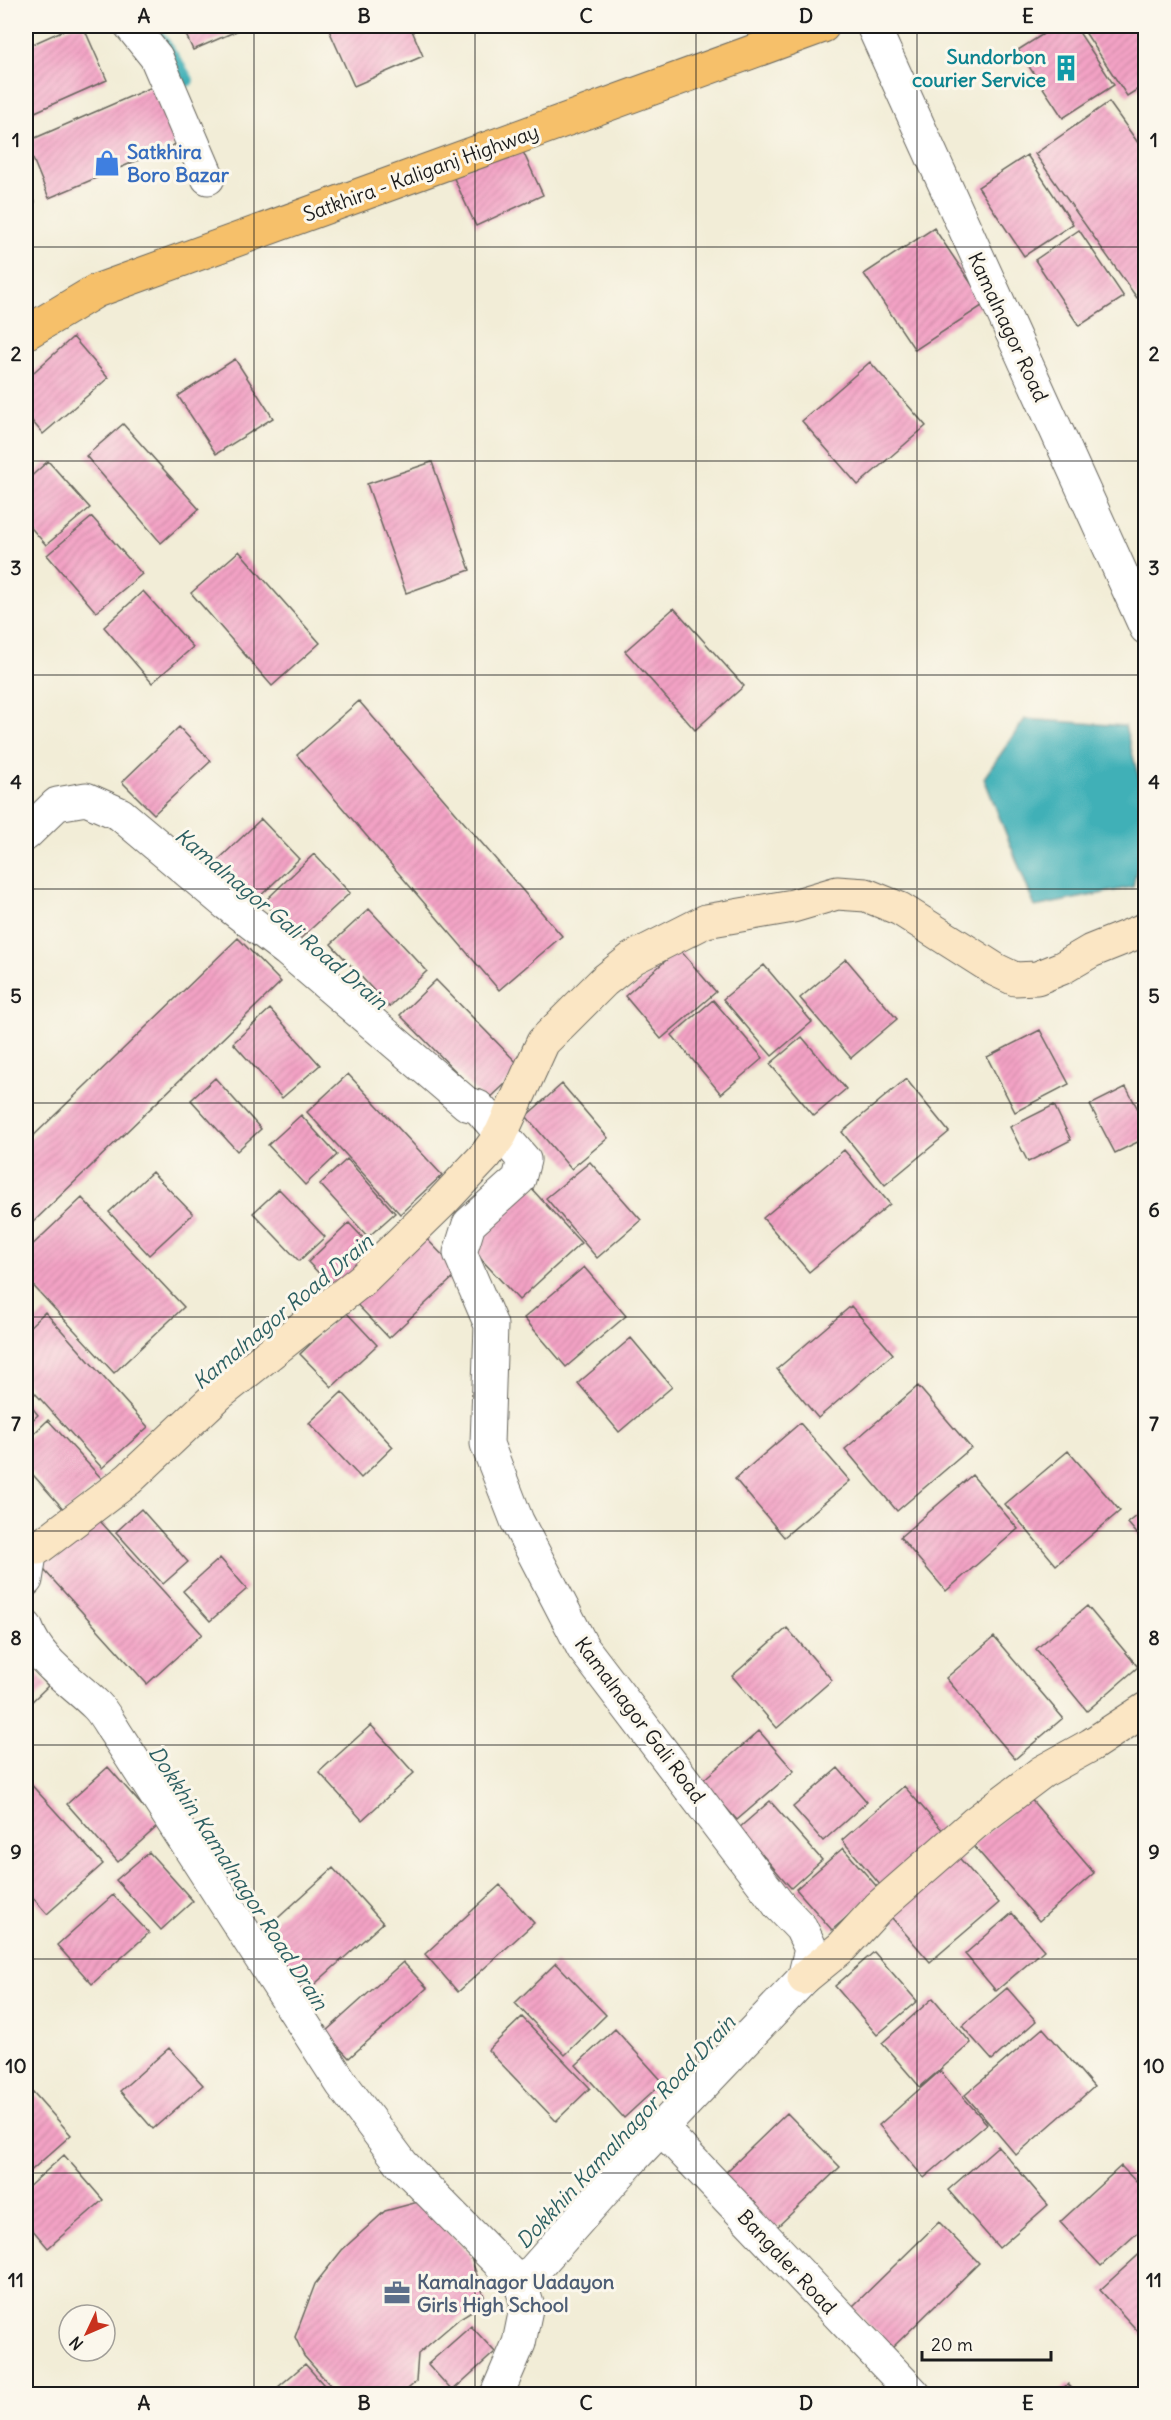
<svg xmlns="http://www.w3.org/2000/svg" width="1171" height="2420" font-family="Delius,sans-serif">
	<style>
		.water { fill: #3fb0b7; stroke: #2e666a; stroke-width: 1.5 }
		.lines { fill: none; stroke-linecap: round; stroke-linejoin: round }
		.stream { stroke: #3fb0b7; stroke-width: 14 }
		.building { fill: url(#building-hatch) }
		.minor-casing { stroke: #67655d; stroke-width: 35 }
		.tertiary-casing { stroke: #67655d; stroke-width: 35 }
		.secondary-casing { stroke: #67655d; stroke-width: 35 }
		.trunk-casing { stroke: #67655d; stroke-width: 35 }
		.minor { stroke: #fff; stroke-width: 33 }
		.tertiary { stroke: #fff; stroke-width: 33 }
		.secondary { stroke: #fbe6c4; stroke-width: 33 }
		.trunk { stroke: #f6c06b; stroke-width: 33 }
		.grid { fill: none; stroke: #1c1c1c; stroke-width: 1.5; stroke-opacity: 0.55 }
		.labels { text-anchor: middle; stroke-width: 6; stroke-linejoin: round; paint-order: stroke }
		.culture-label { font-size: 20px; font-weight: bold; fill: #0d838f; stroke: #fbf7ec; text-anchor: end }
		.shop-label { font-size: 20px; font-weight: bold; fill: #366cbe; stroke: #fbf7ec; text-anchor: start }
		.street-label { font-size: 20px; fill: #1c1c1c; stroke: #fbf7ec }
		.service-label { font-size: 20px; font-weight: bold; fill: #4e5e75; stroke: #fbf7ec; text-anchor: start }
		.water-label { font-size: 21px; font-style: italic; fill: #2c5f62; stroke: #fbf7ec }
		.neatline { fill: none; stroke: #1c1c1c; stroke-width: 2 }
		.grid-label { font-size: 20px; text-anchor: middle; font-weight: bold; fill: #1c1c1c }
	</style>
	<defs>
		<pattern id="building-hatch" width="6" height="6" patternUnits="userSpaceOnUse" patternTransform="scale(1.5)"><rect width="6" height="6" fill="#f3a2c5"/><path d="M-1 1l2-2M0 6l6-6M5 7l2-2" fill="none" stroke="#d08ba9"/></pattern>
	</defs>
	<rect width="100%" height="100%" fill="#fbf7ec"/>
	<filter id="ink" filterUnits="userSpaceOnUse"><feTurbulence type="fractalNoise" baseFrequency=".0167" numOctaves="2"/><feDisplacementMap in="SourceGraphic" scale="12" xChannelSelector="R" yChannelSelector="G"/><feConvolveMatrix kernelMatrix="1 2 1 2 8 2 1 2 1" color-interpolation-filters="sRGB"/></filter>
	<filter id="wash" filterUnits="userSpaceOnUse"><feTurbulence type="fractalNoise" baseFrequency=".008" numOctaves="4" result="noise"/><feDisplacementMap in="SourceGraphic" scale="24" xChannelSelector="R" yChannelSelector="G"/><feGaussianBlur stdDeviation="1.35" result="paint"/><feColorMatrix in="noise" values="0 0 0 0 0 0 0 0 0 0 0 0 0 0 0 0 0 1.4 0 .05"/><feComposite in="paint" operator="in"/></filter>
	<g filter="url(#wash)">
		<rect width="100%" height="100%" fill="#f2edd7"/>
		<path class="water" d="M1025,719l100,7 20,74v28l-12,59 -98,20 -51,-129z"/>
		<g class="lines">
			<path class="stream" d="M152,26l35,54"/>
		</g>
		<g id="blocks">
			<path class="building" d="M73,26h10l24,54 -81,36v-69z
				M182,26h66l-55,24z
				M338,26h72l13,30 -69,30 -25,-56z
				M1056,26h19l39,59 -51,33 -45,-68z
				M1081,26h65v58l-19,12z
				M152,87l24,57 -127,54 -23,-56z
				M1109,102l37,52v138l-9,6 -102,-144z
				M519,143l24,52 -67,31 -24,-52z
				M1027,155l46,69 -49,32 -46,-69z
				M26,180l9,22 -9,4z
				M934,228l51,76 -70,46 -51,-76z
				M1079,230l45,67 -45,29 -44,-66z
				M73,337l35,41 -65,56 -17,-20v-35z
				M235,359l38,59 -57,36 -38,-58z
				M870,362l56,64 -68,59 -56,-64z
				M123,424l76,85 -38,34 -75,-87z
				M48,461l42,47 -44,37 -20,-23v-41z
				M432,462l38,108 -64,23 -39,-109z
				M92,517l50,57 -46,38 -49,-57z
				M239,551l81,92 -48,43 -81,-93z
				M143,591l50,56 -41,36 -48,-56z
				M674,608l70,78 -49,44 -70,-79z
				M359,701l203,235 -63,54 -202,-235z
				M179,727l32,34 -57,53 -32,-32z
				M261,819l38,40 -45,43 -38,-40z
				M314,854l36,39 -50,46 -36,-37z
				M369,909l58,62 -38,36 -58,-63z
				M238,938l43,44 -255,247v-86z
				M679,949l37,43 -55,47 -36,-43z
				M846,959l51,60 -46,39 -51,-60z
				M764,965l48,57 -40,34 -49,-57z
				M436,980l86,88 -36,34 -86,-87z
				M713,1000l50,58 -42,36 -49,-59z
				M270,1009l50,56 -38,33 -49,-55z
				M1040,1030l29,54 -54,28 -28,-55z
				M802,1037l44,52 -32,27 -44,-52z
				M348,1074l94,101 -42,39 -93,-102z
				M215,1078l46,51 -24,22 -46,-51z
				M906,1079l43,53 -64,53 -43,-53z
				M562,1084l46,54 -37,31 -45,-53z
				M1126,1087l20,37v14l-31,15 -25,-48z
				M1054,1105l17,35 -43,22 -18,-35z
				M301,1115l36,40 -32,30 -37,-40z
				M844,1150l46,54 -81,68 -46,-54z
				M347,1159l48,54 -27,24 -48,-53z
				M590,1162l51,58 -44,38 -51,-60z
				M152,1172l41,42 -44,41 -40,-43z
				M530,1187l51,56 -62,57 -52,-56z
				M279,1189l46,48 -26,24 -46,-48z
				M82,1198l102,109 -70,66 -88,-95v-27z
				M349,1223l31,33 -41,38 -31,-32z
				M419,1231l40,41 -70,66 -39,-41z
				M584,1267l42,49 -60,51 -42,-49z
				M851,1306l42,48 -75,64 -41,-49z
				M345,1311l32,34 -45,42 -32,-33z
				M45,1312l103,115 -46,41 -76,-85v-53z
				M631,1338l41,49 -53,45 -41,-49z
				M918,1386l53,62 -74,63 -52,-62z
				M342,1392l51,55 -32,31 -52,-55z
				M26,1400l12,15 -12,11z
				M48,1420l54,59 -36,33 -40,-45v-26z
				M800,1423l50,58 -66,56 -49,-58z
				M1068,1451l52,60 -64,54 -51,-61z
				M972,1475l46,54 -72,62 -46,-54z
				M141,1509l47,53 -25,22 -47,-52z
				M1146,1509v35l-18,-21z
				M91,1511l111,123 -55,50 -111,-123z
				M220,1558l27,31 -37,32 -27,-30z
				M1087,1606l51,61 -51,44 -51,-62z
				M787,1628l45,52 -55,48 -45,-52z
				M994,1637l69,81 -48,41 -69,-81z
				M26,1661l22,25 -22,21z
				M371,1725l43,48 -52,47 -43,-48z
				M759,1731l35,40 -57,49 -35,-39z
				M108,1767l51,58 -41,37 -51,-58z
				M838,1768l29,34 -44,39 -30,-34z
				M27,1780l76,84 -56,50 -21,-24z
				M904,1786l40,46 -63,54 -39,-46z
				M1029,1797l65,76 -55,48 -66,-76z
				M770,1801l52,59 -31,28 -52,-60z
				M843,1848l36,41 -47,41 -36,-41z
				M149,1852l44,49 -32,29 -45,-50z
				M954,1852l45,51 -69,59 -44,-51z
				M333,1868l50,55 -76,68 -50,-54z
				M500,1885l34,38 -76,69 -33,-38z
				M113,1895l36,38 -57,51 -35,-39z
				M1012,1913l32,37 -48,41 -31,-37z
				M874,1952l43,49 -40,34 -42,-49z
				M403,1962l24,26 -78,70 -24,-26z
				M556,1963l50,52 -41,40 -50,-52z
				M1007,1988l29,33 -44,39 -30,-34z
				M933,1998l38,45 -51,44 -38,-44z
				M522,2017l68,71 -34,33 -68,-71z
				M1043,2028l51,59 -78,68 -51,-60z
				M615,2029l48,53 -39,36 -48,-53z
				M169,2048l34,37 -50,44 -33,-38z
				M940,2071l47,53 -63,54 -45,-53z
				M33,2092l38,43 -45,40v-77z
				M787,2113l53,54 -66,63 -52,-54z
				M998,2146l50,59 -49,43 -51,-58z
				M64,2155l39,45 -55,48 -22,-26v-33z
				M1121,2166l25,26v33l-45,41 -41,-44z
				M418,2202l52,53 16,47 -26,16 -42,36 -2,28 -14,12h-64l-34,-38 -9,-19 20,-53 27,-34 43,-39z
				M939,2222l40,41 -87,85 -40,-41z
				M1146,2248v92l-46,-50z
				M471,2326l24,26 -43,39 -24,-27z
				M305,2364l27,30h-62z
				M1068,2384l9,10h-21z"/>
		</g>
	</g>
	<g filter="url(#ink)">
		<use href="#blocks" fill-opacity="0" stroke="#67655d" stroke-width="1.5"/>
		<g class="lines">
			<g class="minor-casing">
				<path id="minor" d="M113,1729l229,355 60,80 119,121 6,19 -8,39 -22,51
					M521,2285l112,-127 171,-180 7,-29 -10,-21 -22,-23"/>
			</g>
			<g class="tertiary-casing">
				<path id="tertiary" d="M131,26l25,31 52,121
					M873,26l273,602
					M26,834l31,-30 29,-5 34,15 107,90 60,46 180,154 11,3 46,53 -5,19 -50,45 -9,29 31,72 -4,119 30,77 66,127 196,257
					M26,1580l5,-32
					M26,1627c12,35 46,54 71,79 6,6 11,15 16,23
					M662,2129l252,265"/>
			</g>
			<g class="secondary-casing">
				<path id="secondary" d="M26,1548h12l8,-6 83,-63 90,-85 143,-114 78,-76 46,-49 15,-21 42,-92 61,-61 29,-23 73,-37 87,-15 44,-13 29,2 34,14 96,61 19,9 22,-1 25,-10 29,-17 55,-22
					M804,1978l38,-31 37,-40 96,-84 67,-51 49,-27 55,-36"/>
			</g>
			<g class="trunk-casing">
				<path id="trunk" d="M26,333l70,-42 727,-265"/>
			</g>
			<use href="#minor" class="minor"/>
			<use href="#tertiary" class="tertiary"/>
			<use href="#secondary" class="secondary"/>
			<use href="#trunk" class="trunk"/>
		</g>
	</g>
	<path class="grid" d="M254,26v2368M475,26v2368M696,26v2368M917,26v2368M26,247h1120M26,461h1120M26,675h1120M26,889h1120M26,1103h1120M26,1317h1120M26,1531h1120M26,1745h1120M26,1959h1120M26,2173h1120"/>
	<defs>
		<g id="building-bare" transform="scale(2.07)"><path d="M-4-6H4V6H1V3H-1V6H-4ZM-2.5-4.3h1.7v1.8h-1.7ZM.8-4.3h1.7v1.8H.8ZM-2.5-1h1.7V.8h-1.7ZM.8-1h1.7V.8H.8Z" fill="#0f9aa8" stroke="#fbf7ec" stroke-width="2.5" paint-order="stroke"/></g>
		<g id="shop-bare" transform="scale(2.07)"><path d="M-5-2.5h2.3a2.7 3.5 0 0 1 5.4 0H5L5.5 6h-11ZM-1.5-2.5h3a1.5 2.3 0 0 0-3 0Z" fill="#3f7fe0" stroke="#fbf7ec" stroke-width="2.5" paint-order="stroke"/></g>
		<g id="office-bare" transform="scale(2.07)"><path d="M-6-3h4V-5.5h4V-3h4V5H-6ZM-1-4.5V-3h2v-1.5ZM-6 0V1H6V0Z" fill="#5c6f8a" stroke="#fbf7ec" stroke-width="2.5" paint-order="stroke"/></g>
	</defs>
	<g fill-rule="evenodd">
		<use href="#building-bare" x="1066" y="68"/>
		<use href="#shop-bare" x="107" y="163"/>
		<use href="#office-bare" x="397" y="2293"/>
	</g>
	<g class="labels">
		<g class="culture-label">
			<text x="1046" y="64">Sundorbon<tspan x="1046" dy="23">courier Service</tspan></text>
		</g>
		<g class="shop-label">
			<text x="127" y="159">Satkhira<tspan x="127" dy="23">Boro Bazar</tspan></text>
		</g>
		<g class="street-label">
			<text transform="translate(421 173) rotate(-20)" y="7">Satkhira - Kaliganj Highway</text>
			<text transform="translate(1008 327) rotate(65)" y="7">Kamalnagor Road</text>
			<text transform="translate(640 1720) rotate(53)" y="7">Kamalnagor Gali Road</text>
			<text transform="translate(787 2262) rotate(47)" y="7">Bangaler Road</text>
		</g>
		<g class="service-label">
			<text x="417" y="2289">Kamalnagor Uadayon<tspan x="417" dy="23">Girls High School</tspan></text>
		</g>
		<g class="water-label">
			<text transform="translate(281 919) rotate(40)" y="7">Kamalnagor Gali Road Drain</text>
			<text transform="translate(283 1312) rotate(-40)" y="7">Kamalnagor Road Drain</text>
			<text transform="translate(238 1878) rotate(57)" y="7">Dokkhin Kamalnagor Road Drain</text>
			<text transform="translate(626 2132) rotate(-47)" y="7">Dokkhin Kamalnagor Road Drain</text>
		</g>
	</g>
	<rect width="1171" height="2420" fill="none" stroke="#fbf7ec" stroke-width="66"/>
	<g transform="translate(87 2333) rotate(226)"><circle r="28" fill="#fbf7ec" stroke="#a29f99" stroke-width="1.5"/>
	<path d="M0-4.5L10 22L0 15L-10 22Z" fill="#c8321e"/>
	<text y="-9" font-size="16" font-weight="bold" text-anchor="middle" fill="#1c1c1c">N</text>
	</g>
	<path d="M922 2351v9h129v-9" fill="none" stroke="#1c1c1c" stroke-width="3"/>
	<text x="931" y="2351" font-size="18" fill="#1c1c1c" stroke="#fbf7ec" stroke-width="4.5" paint-order="stroke">20 m</text>
	<rect x="33" y="33" width="1105" height="2354" class="neatline"/>
	<g class="grid-label">
		<text x="144" y="23">A</text>
		<text x="364" y="23">B</text>
		<text x="586" y="23">C</text>
		<text x="806" y="23">D</text>
		<text x="1028" y="23">E</text>
		<text x="16" y="147">1</text>
		<text x="1154" y="147">1</text>
		<text x="16" y="361">2</text>
		<text x="1154" y="361">2</text>
		<text x="16" y="575">3</text>
		<text x="1154" y="575">3</text>
		<text x="16" y="789">4</text>
		<text x="1154" y="789">4</text>
		<text x="16" y="1003">5</text>
		<text x="1154" y="1003">5</text>
		<text x="16" y="1217">6</text>
		<text x="1154" y="1217">6</text>
		<text x="16" y="1431">7</text>
		<text x="1154" y="1431">7</text>
		<text x="16" y="1645">8</text>
		<text x="1154" y="1645">8</text>
		<text x="16" y="1859">9</text>
		<text x="1154" y="1859">9</text>
		<text x="16" y="2073">10</text>
		<text x="1154" y="2073">10</text>
		<text x="16" y="2287">11</text>
		<text x="1154" y="2287">11</text>
		<text x="144" y="2410">A</text>
		<text x="364" y="2410">B</text>
		<text x="586" y="2410">C</text>
		<text x="806" y="2410">D</text>
		<text x="1028" y="2410">E</text>
	</g>
</svg>
